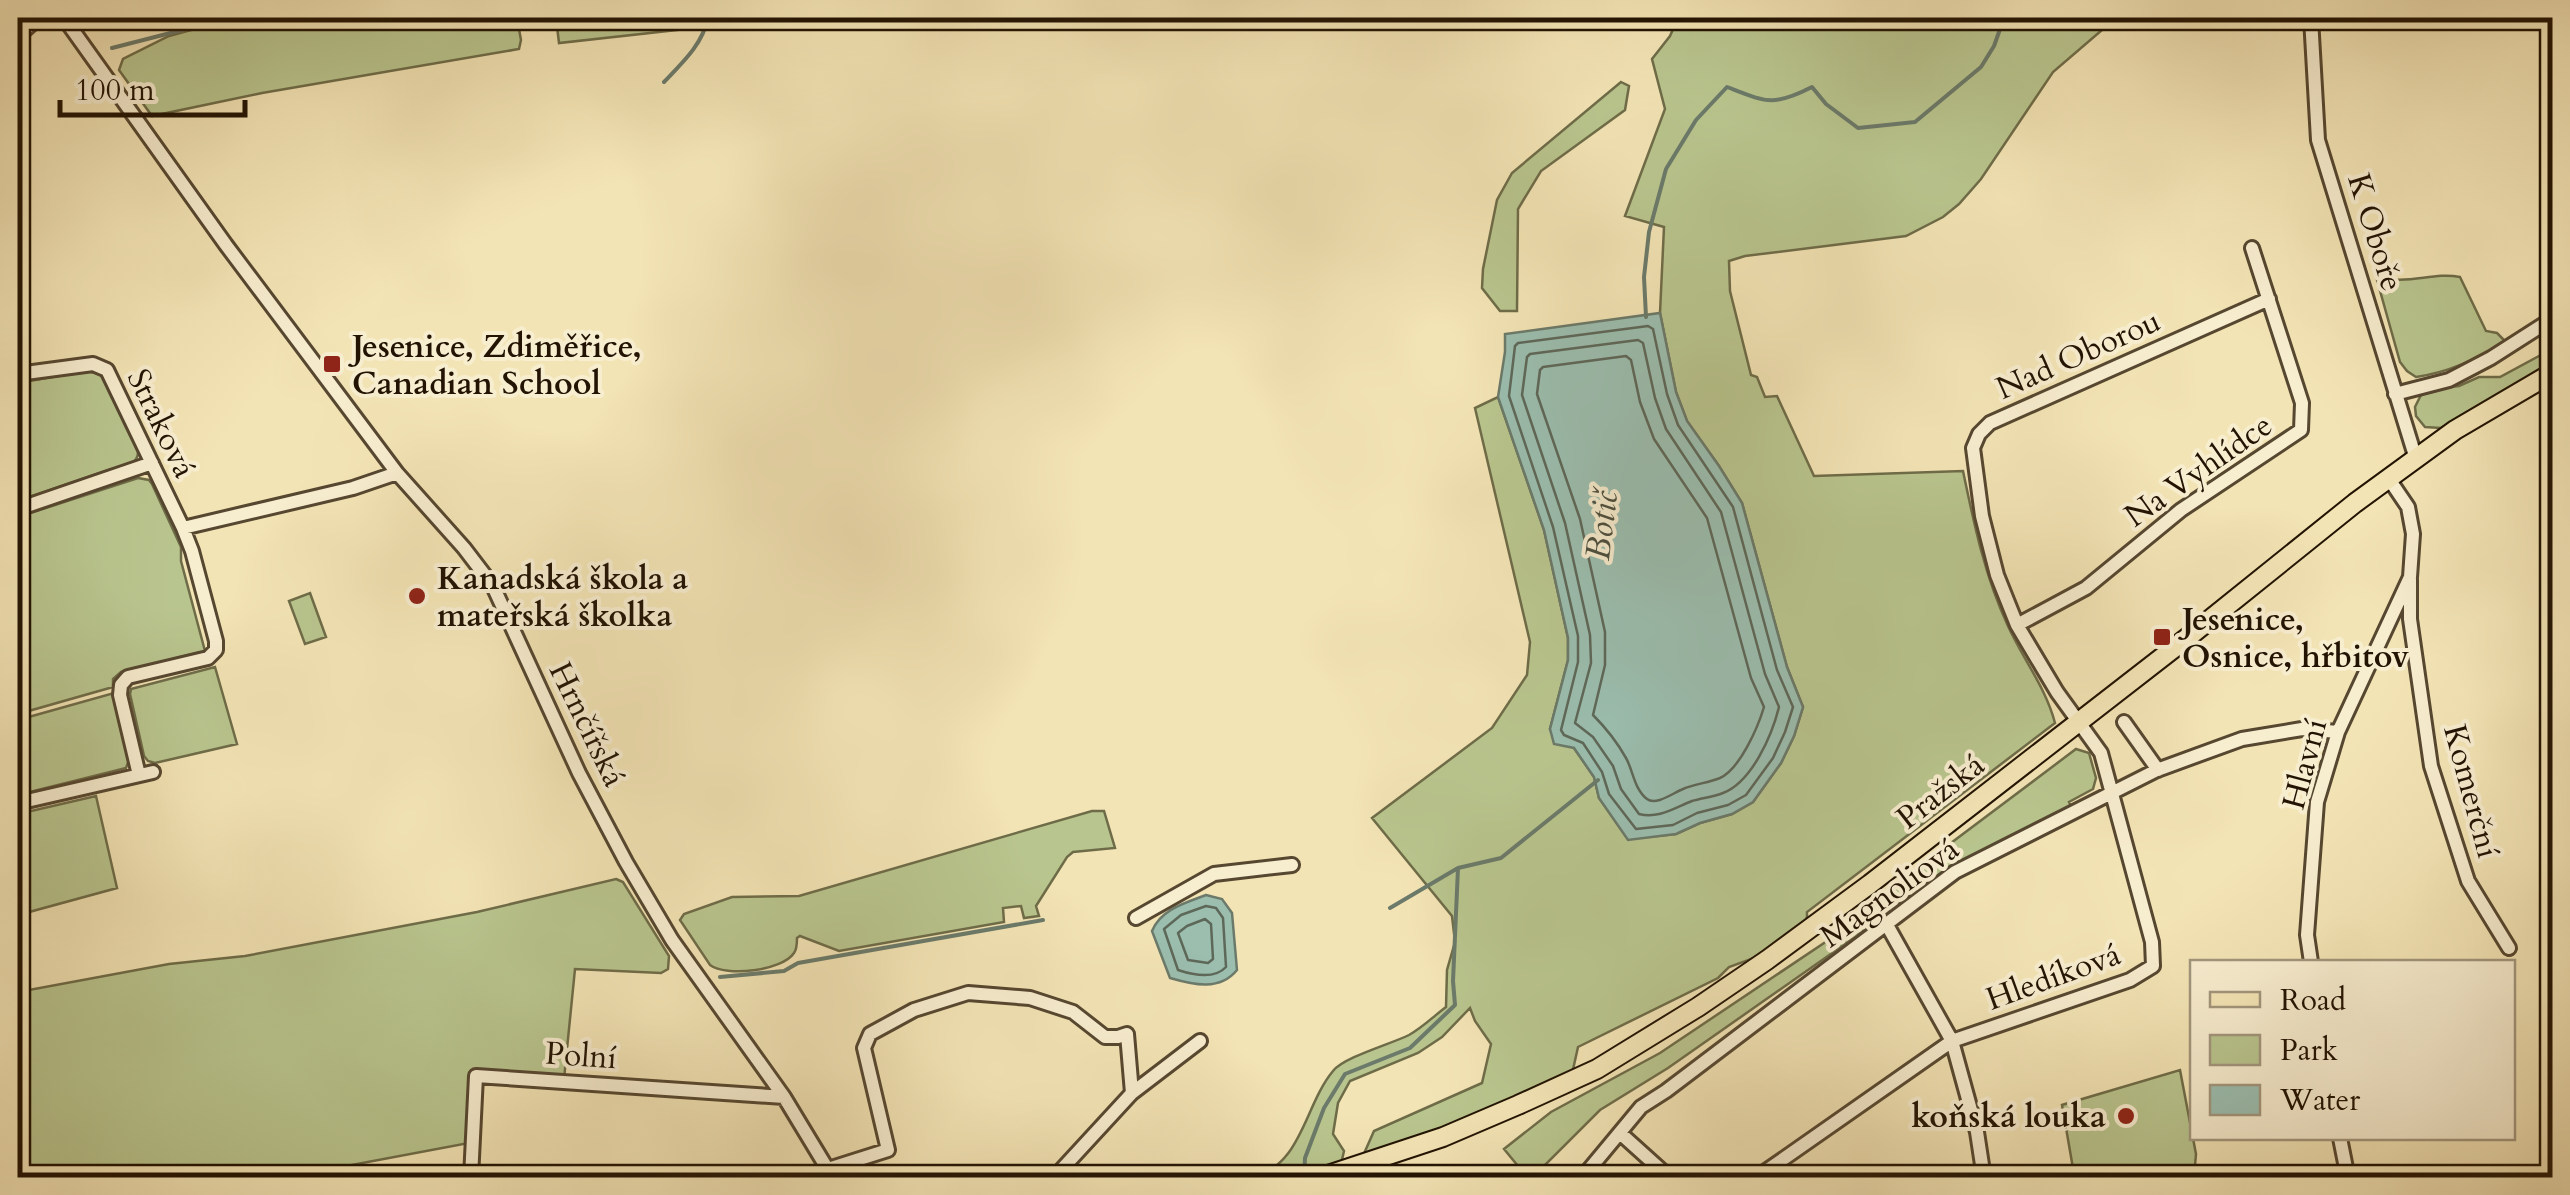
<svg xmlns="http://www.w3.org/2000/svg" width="2570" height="1195" font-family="Cardo,serif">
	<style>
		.green { fill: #b9c58e; stroke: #6e6c48; stroke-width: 2.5 }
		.water { fill: #9bbeaf; stroke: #6b7a6a; stroke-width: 2.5 }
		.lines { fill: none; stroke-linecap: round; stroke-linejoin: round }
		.shore { stroke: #5e6859; stroke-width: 2.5 }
		.stream { stroke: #6b7a6a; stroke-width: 4 }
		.minor-casing { stroke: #564730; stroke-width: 18 }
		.major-casing { stroke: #221303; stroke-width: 22 }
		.minor { stroke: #f7edcf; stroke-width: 12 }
		.major { stroke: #f3e4b5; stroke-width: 18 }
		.poi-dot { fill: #8f2418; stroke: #f7edcf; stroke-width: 4 }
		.labels { text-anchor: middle; stroke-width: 8; stroke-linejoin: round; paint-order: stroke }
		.street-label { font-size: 32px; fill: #221303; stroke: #f7edcf }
		.poi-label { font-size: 32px; font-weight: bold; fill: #221303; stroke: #f7edcf; text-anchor: start }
		.water-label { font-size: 35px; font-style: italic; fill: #4c4f3f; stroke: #f7edcf }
	</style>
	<rect width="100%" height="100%" fill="#f3e4b5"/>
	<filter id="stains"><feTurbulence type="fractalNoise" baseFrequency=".002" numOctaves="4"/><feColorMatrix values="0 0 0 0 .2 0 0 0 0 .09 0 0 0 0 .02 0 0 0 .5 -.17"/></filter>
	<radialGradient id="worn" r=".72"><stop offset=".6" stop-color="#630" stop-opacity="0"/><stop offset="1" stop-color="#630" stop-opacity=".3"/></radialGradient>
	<path class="green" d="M235,18h282l4,22 -2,9 -257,44 -110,23 -33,-46 4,-11 46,-23z
		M556,18h147l-9,9 -8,2 -127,14z
		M1678,18h438l-63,54 -72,107 -22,25 -16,13 -37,19 -161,20 -16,5 1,30 21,84 6,2 8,20 12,-1 37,80 149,-5c11,53 22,106 45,155 15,33 38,62 47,97l-248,189v5l-2,4 -40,33 -36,13 -11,11 -140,69 -6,27 -88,40 -122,44 12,-27 108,-48 9,-39 -16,-23 -5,-13 -28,29 -24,16 -68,28 -12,22 -5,31 11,17 -3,13 -50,13 -38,1c50,-15 51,-72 80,-107 11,-14 58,-27 76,-36 13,-7 25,-19 37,-28l1,-37 8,-28 -3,-26 -80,-98 120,-90 35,-53 3,-33 -55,-234 23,-11 46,133 24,108v22l-18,69 24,19 20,29 5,21 29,41 48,-5 24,-11 32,-9 21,-12 28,-39 13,-27 9,-29 -16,-40 -45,-164 -23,-37 -32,-45 -11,-29 -16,-79 4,-86 -39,-11 40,-107 -13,-50 18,-23z
		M1621,82l8,4 -4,24 -84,61 -23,38 -1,102h-17l-18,-23 1,-19 14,-69 15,-27z
		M2386,269l3,10c24,4 47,-7 71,-2l26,54 11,2 8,8c-28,19 -55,31 -89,36l-9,-6 -7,-9 -23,-82 -2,-10z
		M2552,349v15l-111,64 -16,-1 -9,-11 -1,-9 6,-12 12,-6 26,-3 20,-9h21z
		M86,371l16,3 4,7c8,17 29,50 32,67 2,16 -14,23 -27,21l-93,32v-118z
		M138,478l11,2 3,4 29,63v14l24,90 -84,21 -8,7v8l-95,27v-197z
		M310,593l16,44 -21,7 -16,-43z
		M215,667l22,77 -82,19 -7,-2 -4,-5 -14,-62 1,-5z
		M114,693l15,67 -3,8 -108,27v-75z
		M2076,749l13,4 7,25 -3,11 -24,13 2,4 -144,76 -72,55 -187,131 -68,42 -67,67h-6l-23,-28 47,-37 109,-59 173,-116 82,-67z
		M96,796l21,92 -99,27v-101z
		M1092,811h12l11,37 -42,4 -6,5 -31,49 3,10 -15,2 -3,-12 -18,2 1,14 -165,29 -39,-15 -3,2c0,6 0,11 -3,15 -12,18 -68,24 -84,12l-30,-45 4,-6 48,-17 67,-1z
		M616,879l7,3 46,74 -1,13 -7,4 -86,-4 -11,110 -83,-7 -12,71 -181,34 -270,1v-186l151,-28 76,-8 232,-44z
		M2180,1070l16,84 -2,23h-129l9,-3 -12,-69z"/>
	<path class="water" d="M1660,313l16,79 11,29 32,45 23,37 45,164 16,40 -9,29 -13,27 -28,39 -21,12 -32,9 -24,11 -48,6 -29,-42 -5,-21 -20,-29 -20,-4 -4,-15 18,-69v-22l-24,-108 -46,-133 7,-45v-18z
		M1206,895l16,4 10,14 5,57c-17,21 -43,15 -67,8l-18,-47c9,-22 33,-28 54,-36z"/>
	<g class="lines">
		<path class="shore" d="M1648,326l5,3 14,65 11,31 55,82 44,163 16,37 -8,25 -12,26 -27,37 -18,10 -31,8 -24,12 -37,4 -27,-35 -7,-22 -19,-29 -19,-8 -3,-5 17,-68v-26l-25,-109 -44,-131 6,-50 3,-3z
			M1638,340l5,3 12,55 11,31 55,83 44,162 14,33c-7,28 -27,75 -56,86 -10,4 -21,5 -31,8 -18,7 -33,18 -53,13l-18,-25 -8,-23 -20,-29 -18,-14 16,-60 -1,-28 -25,-112 -43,-128 5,-38 3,-3z
			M1626,356l5,4 9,42 14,37 53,79 44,160 13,29c-6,20 -24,62 -44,71 -12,5 -26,6 -37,11 -10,4 -27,17 -36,10 -13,-10 -14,-29 -21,-41 -9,-16 -21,-31 -33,-43l12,-50v-33l-25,-113 -43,-125 3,-24 3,-3z
			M1206,906l10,2 7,10 3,49c-12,13 -33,8 -48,3l-14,-41 17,-14z
			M1205,919l6,5 2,35 -5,4 -20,-3 -10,-27 9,-7z"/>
		<path class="stream" d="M112,48l117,-30
			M664,82c19,-20 38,-37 44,-64
			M1646,317l-2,-40 5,-45 17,-63 30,-49 31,-33c39,15 46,20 85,0l14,17 32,24 57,-6 66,-55 13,-21 10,-28
			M1390,908l68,-40
			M720,977l64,-6 14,-8 245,-43
			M1304,1178l1,-20 19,-50 21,-34 65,-26 45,-43 -2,-24 5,-113 43,-10 97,-78"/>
		<g class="minor-casing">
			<path id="minor" d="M64,18l162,227 171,228 67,75 29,38 86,187 47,89 46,78 112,157 49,81
				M2311,18l7,122 98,319
				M18,36l20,-18
				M18,374l75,-10 14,6 76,158 9,23 24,90v9l-8,8 -80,19 -7,8 -1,10 19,80
				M2395,394l54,-14 42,-22 61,-39
				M18,509l134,-46
				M183,528l170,-40 44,-15
				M2410,579v40l21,147 37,115 41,67
				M2017,625l69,-37 95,-78 120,-80 1,-27 -50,-155
				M2124,722l34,48
				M18,803l135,-31
				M1136,918l78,-44 78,-9
				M1887,925l65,116 25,91 7,46
				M2311,962l-4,-27 10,-133 21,-70 72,-155 3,-43 -5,-27 -19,-28
				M1620,1133l50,45
				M2340,1138l8,40
				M828,1169l60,-19 -24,-102 6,-14 44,-24 54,-17 62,5 43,14 32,25h13l9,-3 5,59
				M471,1178l5,-102 308,21
				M1058,1178l4,-9 70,-76 68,-52
				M1451,1178l3,-2
				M1582,1178l59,-71 25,-16 289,-219 202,-102 85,-31 60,-10 36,3
				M1756,1178l196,-137 178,-61 23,-14 -1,-24 -51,-189 -44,-61 -40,-67 -20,-50 -15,-59 -9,-68 6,-14 11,-11 279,-124"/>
		</g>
		<g class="major-casing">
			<path id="major" d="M1319,1178l124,-41 75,-32 79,-36 101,-62 69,-47 103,-76 317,-246 168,-135 100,-73 97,-57"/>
		</g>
		<use href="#minor" class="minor"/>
		<use href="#major" class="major"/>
	</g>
	<g class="poi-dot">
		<rect x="322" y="354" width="20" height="20" rx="5"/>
		<circle cx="417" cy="596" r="10"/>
		<rect x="2152" y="627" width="20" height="20" rx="5"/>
		<circle cx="2126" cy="1116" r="10"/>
	</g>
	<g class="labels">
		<g class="street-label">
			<text transform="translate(2376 232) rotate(73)" y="11">K Oboře</text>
			<text transform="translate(2078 354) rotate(-24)" y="11">Nad Oborou</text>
			<text transform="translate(162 423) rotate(64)" y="11">Straková</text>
			<text transform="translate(2198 470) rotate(-35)" y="11">Na Vyhlídce</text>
			<text transform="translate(588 724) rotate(64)" y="11">Hrnčířská</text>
			<text transform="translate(2304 764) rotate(-75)" y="11">Hlavní</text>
			<text transform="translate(1940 791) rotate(-38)" y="11">Pražská</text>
			<text transform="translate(2472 791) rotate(75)" y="11">Komerční</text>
			<text transform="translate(1889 892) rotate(-36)" y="11">Magnoliová</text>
			<text transform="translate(2053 976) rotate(-20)" y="11">Hledíková</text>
			<text transform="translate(581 1055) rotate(4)" y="11">Polní</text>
		</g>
		<g class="poi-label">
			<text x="352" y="357">Jesenice, Zdiměřice,<tspan x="352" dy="37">Canadian School</tspan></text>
			<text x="437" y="589">Kanadská škola a<tspan x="437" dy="37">mateřská školka</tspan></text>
			<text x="2182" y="630">Jesenice,<tspan x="2182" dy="37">Osnice, hřbitov</tspan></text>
			<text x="2106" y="1127" text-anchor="end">koňská louka</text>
		</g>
		<g class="water-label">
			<text transform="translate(1601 526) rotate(-83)" y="12">Botič</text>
		</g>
	</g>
	<rect width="2570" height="1195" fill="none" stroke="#f3e4b5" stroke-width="60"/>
	<rect x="20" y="20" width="2530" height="1155" fill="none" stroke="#221303" stroke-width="5"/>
	<rect x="30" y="30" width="2510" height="1135" fill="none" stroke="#221303" stroke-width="2.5"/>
	<rect x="2190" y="960" width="325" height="180" fill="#f7edcf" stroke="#a2967d" stroke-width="2.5"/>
	<rect x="2210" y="992" width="50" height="15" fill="#f3e4b5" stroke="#a2967d" stroke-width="2.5"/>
	<text x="2280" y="1010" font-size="30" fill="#221303">Road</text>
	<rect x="2210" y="1035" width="50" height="30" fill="#b9c58e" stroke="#a2967d" stroke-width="2.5"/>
	<text x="2280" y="1060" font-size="30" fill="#221303">Park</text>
	<rect x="2210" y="1085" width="50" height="30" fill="#9bbeaf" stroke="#a2967d" stroke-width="2.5"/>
	<text x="2280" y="1110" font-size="30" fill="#221303">Water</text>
	<path d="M60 100v15h185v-15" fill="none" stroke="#221303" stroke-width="5"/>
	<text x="75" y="100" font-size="30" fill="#221303" stroke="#f7edcf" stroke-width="8" paint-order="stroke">100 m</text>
	<rect width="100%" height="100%" filter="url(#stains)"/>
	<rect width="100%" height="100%" fill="url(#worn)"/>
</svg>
